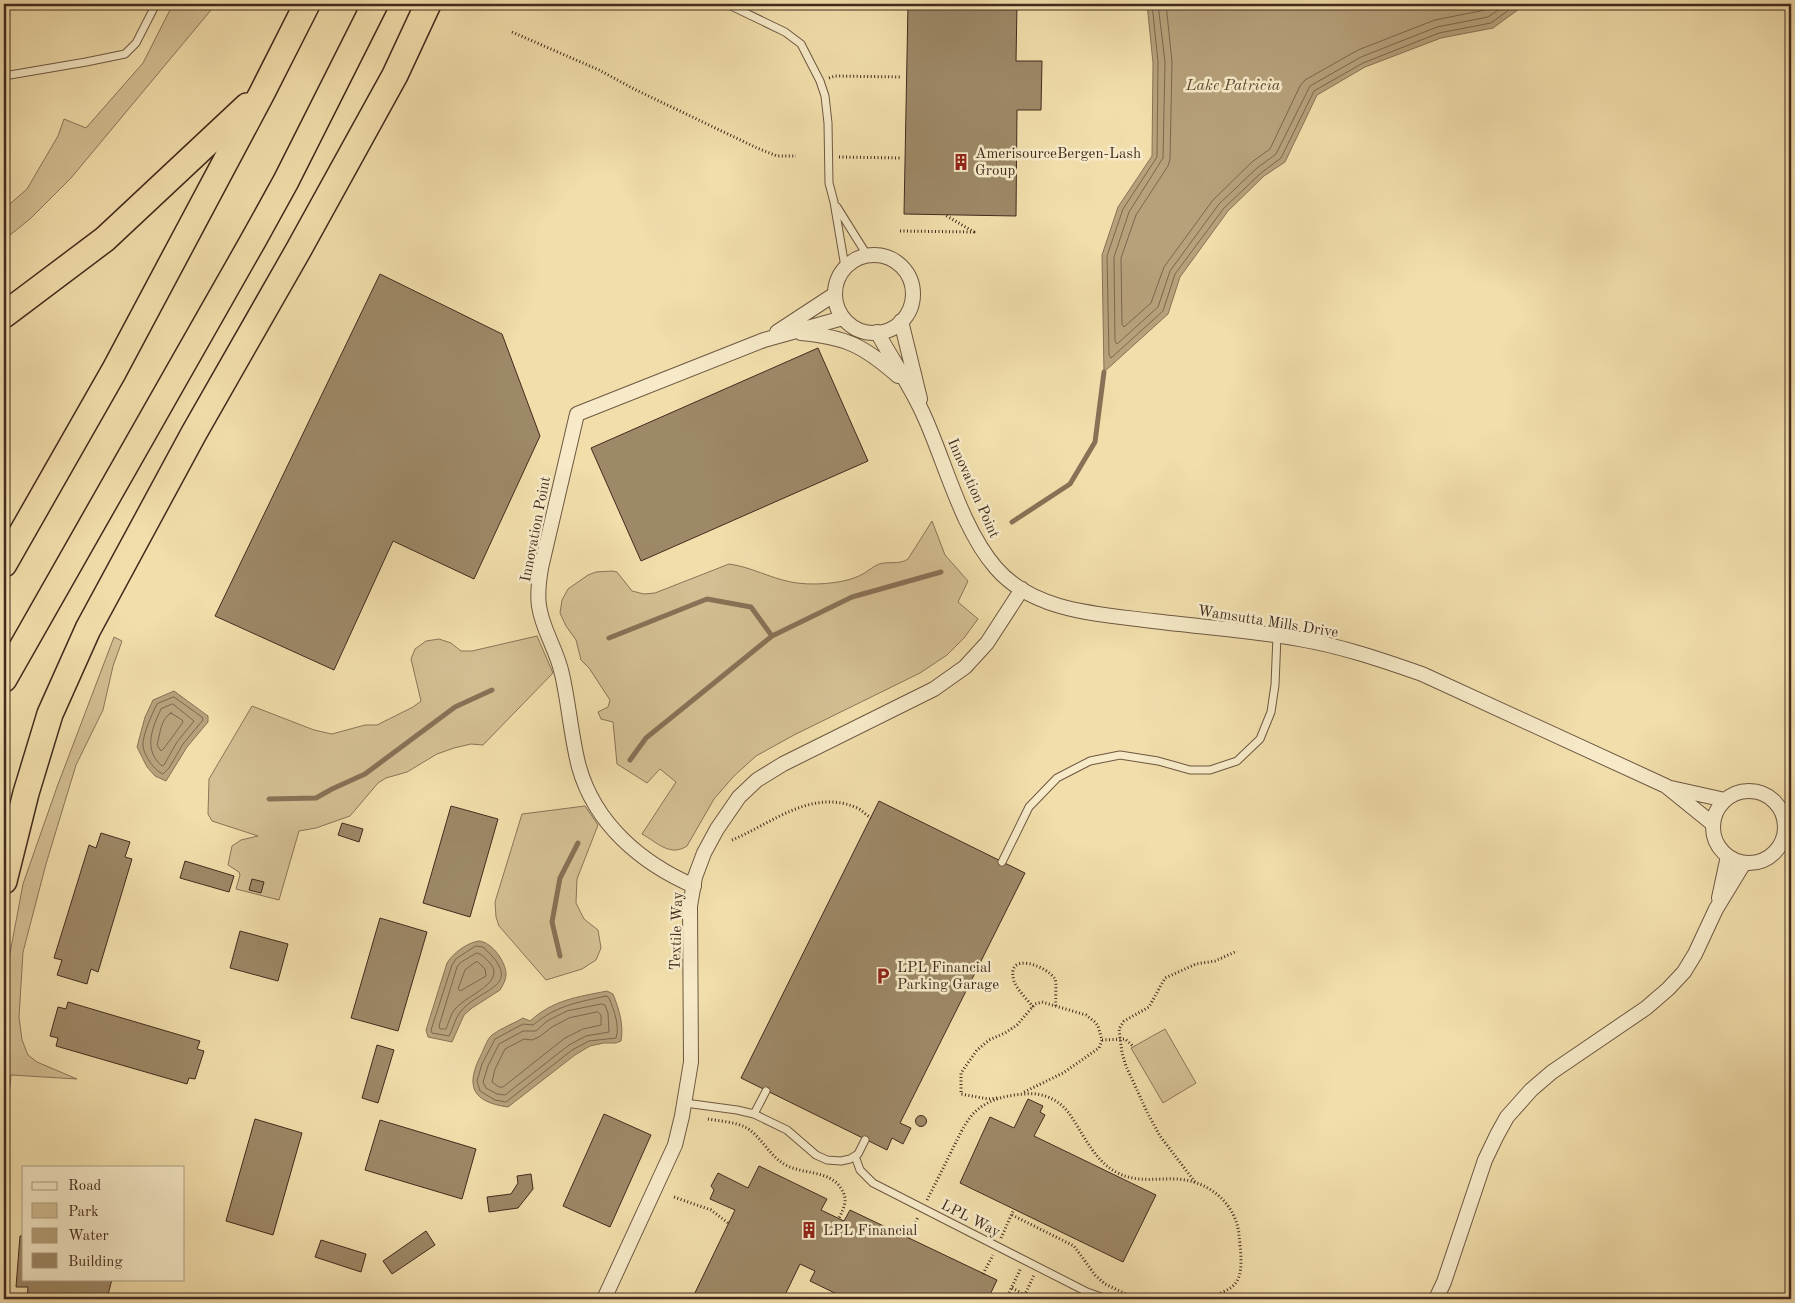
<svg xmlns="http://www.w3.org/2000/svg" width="1795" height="1303" font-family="'Old Standard TT',serif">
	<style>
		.green { fill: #d3bf93; stroke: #8b7458 }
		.water { fill: #b6a17b; stroke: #887156 }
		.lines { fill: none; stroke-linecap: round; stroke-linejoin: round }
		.shore { stroke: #7c664c; stroke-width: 1 }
		.stream { stroke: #887156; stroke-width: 5 }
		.building { fill: #9d8867; stroke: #432a1e }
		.service-casing { stroke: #6e5741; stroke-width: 9 }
		.minor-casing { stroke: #6e5741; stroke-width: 16 }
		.motorway-casing { stroke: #432a1e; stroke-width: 28 }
		.path { stroke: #432a1e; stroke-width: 3; stroke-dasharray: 1 2.5; stroke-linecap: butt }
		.service { stroke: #f6eac8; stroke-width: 7 }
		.minor { stroke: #f6eac8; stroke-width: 14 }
		.motorway { stroke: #f1deab; stroke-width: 25 }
		.labels { text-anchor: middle; stroke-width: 5; stroke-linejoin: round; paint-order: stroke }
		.poi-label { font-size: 15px; fill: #432a1e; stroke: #f6eac8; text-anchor: start }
		.street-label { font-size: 15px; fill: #432a1e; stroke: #f6eac8 }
		.water-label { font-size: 16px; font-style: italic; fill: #604835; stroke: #f6eac8 }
	</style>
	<rect width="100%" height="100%" fill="#f1deab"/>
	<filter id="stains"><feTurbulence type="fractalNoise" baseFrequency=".004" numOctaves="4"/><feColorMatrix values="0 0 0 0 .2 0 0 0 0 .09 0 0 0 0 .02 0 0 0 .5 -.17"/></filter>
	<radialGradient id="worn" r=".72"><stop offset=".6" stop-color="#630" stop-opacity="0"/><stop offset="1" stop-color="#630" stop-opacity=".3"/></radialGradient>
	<path class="green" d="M173,4h43l-145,174 -40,40 -27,22v-31l23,-20 31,-53 6,-17 22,9 57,-65z
		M932,521l13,34 23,26 -10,21 20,17 -14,19 -17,17 -27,18 -126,62 -38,21 -22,20 -20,23 -27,47c-17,11 -29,-3 -45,-12l34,-52 -16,-13 -13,14 -30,-19 -4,-42 -12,-3 -3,-7 10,-5 2,-7 -21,-32 -8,-8 -5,-20 -10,-14 -6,-13 2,-13 6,-11 20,-14 8,-3 16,-1 5,1 15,19 12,3 11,-1 74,-29c22,3 41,14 62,18 19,4 51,2 68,-6 7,-3 13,-9 20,-12 10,-3 20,1 29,-5z
		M537,636l16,37 -70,72 -12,-1 -17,4 -17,6 -30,18 -21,6 -8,5 -28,33 -34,12 -17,3 -20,69 -43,-11 4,-14 -1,-3 -11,-7 4,-19 9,-6 17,-4 -46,-15 -4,-7 1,-35 43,-73 62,24 18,4 33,-9h12l36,-18 8,-6 -10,-42 4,-10 11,-8 13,-2 12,4 10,8h11z
		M114,637l8,4 -9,25 -10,44 -27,55 -30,99 -23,88 -4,65 3,23 6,15 9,7 40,17 -66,-4 -7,73v-163l19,-101 34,-97z
		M585,806l13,19 -21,54 -1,24 8,16 14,11 3,18 -5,12 -14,9 -36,11 -47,-54 -3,-9 -1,-15 27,-88z
		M1165,1029l31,54 -33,20 -32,-55z"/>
	<path class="water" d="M1147,4h379l-33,24 -52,10 -76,29 -48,28 -32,67 -21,14 -36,35 -48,66 -12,37 -64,58 -2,-117 16,-48 34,-51 1,-93z
		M174,691l34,25v6l-21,25 -21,34 -11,-5 -8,-9 -10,-20 8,-30 8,-17z
		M479,941c13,1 27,21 27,33 0,6 -3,11 -6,16l-28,18 -8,7 -12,27 -24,-5 -2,-7 21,-67c7,-11 20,-20 32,-22z
		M607,991l6,3c6,15 11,31 8,47l-5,2h-12l-14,3 -15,9 -67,52c-36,-5 -43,-21 -27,-52 3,-6 6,-16 11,-20 9,-7 21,-11 31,-17l7,3c23,-21 47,-24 77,-30z"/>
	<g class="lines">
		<path class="shore" d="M1152,4l6,58 -1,95 -34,52 -16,47 2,99 2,3 52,-47 12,-37 49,-66 37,-35 20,-15 33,-67 49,-28 76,-30 52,-10 26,-19
			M1158,4l7,58 -2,96 -34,54 -15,45 1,84 2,3 41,-37 12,-36 49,-67 38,-36 19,-14 34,-68 51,-29 76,-30 51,-10 19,-13
			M1166,4l6,58 -2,97 -2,7 -32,49 -15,43 1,66 2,3 27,-24 13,-36 49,-67 39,-38 18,-13 30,-63 5,-6 53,-30 77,-30 50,-10 9,-6
			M174,697l28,20 1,3 -20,24 -14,24 -6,6c-8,-3 -19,-18 -20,-28 -1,-10 9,-32 14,-42z
			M173,704l21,17 -17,21 -13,23 -2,1c-19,-16 -10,-38 -1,-57z
			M171,713l11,7 1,2c-5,7 -18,26 -22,29l-4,-6c3,-11 4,-27 14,-32z
			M476,946l7,1c44,40 -2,40 -22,64 -6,7 -8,18 -12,25l-17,-3 -1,-3 21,-65 4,-6z
			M477,953c5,1 8,5 12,9 19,20 -22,33 -33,46 -5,5 -7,14 -10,21h-6l-1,-3 18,-59 3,-4z
			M476,962h2l7,7 1,7 -26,15 -2,-2 7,-19z
			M606,996l3,2c5,12 11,28 7,40l-27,3 -17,9 -66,52 -11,-2 -15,-9 -3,-10 5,-17 13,-25 28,-15 10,1c25,-20 42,-22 73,-29z
			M602,1004l3,1 3,8 1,19 -23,4 -17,9 -64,50 -8,-1 -11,-6 -3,-6 5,-16 11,-22 24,-13h13l11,-10 20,-10z
			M598,1012l3,3v10l-18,4 -18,9 -62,49h-4l-7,-5 3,-13 10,-20 19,-10 8,1 7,-3 13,-10 17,-9z"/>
		<path class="stream" d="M1012,522l58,-38 25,-42 9,-70
			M609,638l98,-39 44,8 21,29
			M630,760l16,-22 126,-102 80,-39 89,-25
			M269,799l47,-1 16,-9 33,-15 90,-67 37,-17
			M560,956l-8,-34 8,-44 18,-35"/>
	</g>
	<path class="building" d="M908,4h109l-1,57h26l-1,49h-24l-1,106 -112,-2z
		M380,274l122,60 38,102 -66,143 -81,-38 -59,129 -119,-54z
		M818,348l50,113 -227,100 -50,-113z
		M879,801l146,72 -125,250 11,5 -8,16 -11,-6 -5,12 -146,-72z
		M451,806l47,13 -28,98 -47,-14z
		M342,823l21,6 -4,13 -21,-7z
		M101,833l29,9 -5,15 7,2 -34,113 -7,-3 -4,15 -30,-9 5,-15 -8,-2 35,-113 7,3z
		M185,861l49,15 -5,16 -49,-14z
		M252,879l12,3 -3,11 -12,-3z
		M380,918l47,14 -29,99 -47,-13z
		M240,931l48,13 -10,37 -48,-13z
		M68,1002l132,39 -3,8 7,2 -9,28 -6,-1 -2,6 -131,-38 2,-8 -8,-2 8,-29 8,2z
		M377,1045l17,5 -16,53 -16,-5z
		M1028,1099l15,7 -3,6 5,3 -11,21 122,59 -33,67 -163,-79 30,-66 24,11z
		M604,1114l47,21 -41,92 -47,-21z
		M915.5 1121a5.5 5.5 0 1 1 11 0a5.5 5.5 0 1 1-11 0Z
		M255,1119l47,14 -29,102 -47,-14z
		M380,1120l96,29 -14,50 -97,-29z
		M759,1166l68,33 -6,11 23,11 6,-11 147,70 -9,19h-141l-37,-18 5,-10 -15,-7 -17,35h-91l43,-89 -25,-11 4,-9 -3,-4 7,-13 30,15z
		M531,1174l2,15 -15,19 -29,4 -2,-15 24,-3 7,-11 -1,-7z
		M426,1231l9,14 -43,29 -9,-13z
		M20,1236h4v43h88l-5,20h-80l1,-12h-12z
		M321,1240l45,14 -5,18 -46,-15z"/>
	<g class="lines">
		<g class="service-casing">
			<path id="service" d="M727,4l58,28 16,12 19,37 5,15 3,27 1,60 5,19 11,65
				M4,76l82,-14 39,-8 11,-11 20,-39
				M837,207l30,48
				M1002,862l27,-55 28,-29 33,-17 30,-6 38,6 32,9h20l27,-9 23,-22 11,-27 4,-27 2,-49
				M685,1103l52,7 17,4 33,16 29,25 11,5 14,1 9,-2 8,-5 7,-14
				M754,1114l12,-23
				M855,1156l5,14 13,13 214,109 20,7"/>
		</g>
		<g class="minor-casing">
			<path id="minor" d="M835 294a39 39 0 1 1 78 0a39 39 0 1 1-78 0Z
				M901,321l19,78
				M777,332l58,-38
				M877,332c16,29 35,56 48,86 21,47 37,111 71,150 38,44 103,46 157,53 48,6 97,9 146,18 42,7 83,21 123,35l244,112 47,38
				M801,333c45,4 63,13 97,43
				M1671,788l54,12
				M1713 827a36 36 0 1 1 72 0a36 36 0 1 1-72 0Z
				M694,886c-53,-23 -99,-62 -115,-119 -8,-30 -10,-63 -17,-93 -5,-24 -20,-45 -23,-68 -2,-13 0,-26 2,-38l36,-154 187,-74 79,-22
				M1719,898l9,-42
				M604,1299l71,-154 7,-29 9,-54 -1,-156 5,-29 9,-24 13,-24 22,-32 18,-17 26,-16 151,-75 31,-22 22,-24 35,-54
				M1436,1299l8,-17 41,-122 12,-25 10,-18 24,-27 21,-18 94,-64 22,-19 16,-17 11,-18 21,-45 28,-46"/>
		</g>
		<g class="motorway-casing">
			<path id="motorway" d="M4,315l101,-76 142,-133
				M4,564l110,-193 148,-278 45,-89
				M4,679l250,-440 32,-58 89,-177
				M4,881l22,-88 24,-79 38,-85 106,-196 105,-184 96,-174 33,-71"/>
		</g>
		<path class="path" d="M512,32l87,38 35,19 123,59 20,8h19
			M829,78l6,-2 67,1
			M839,157l62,1
			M900,231l74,1 -29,-17
			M732,840c39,-16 78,-51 123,-33 6,2 11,8 16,11
			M1033,1007c-6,-8 -16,-17 -19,-26 -9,-30 32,-16 41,-2 2,4 0,21 1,27
			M1102,1040l23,-1 9,8
			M997,1098l-9,1 -27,-5v-21l16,-23 12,-10 16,-7 12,-8 18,-21 7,-2 44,13 9,7 3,4 4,14 -3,8 -36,25 -41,20
			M708,1119c11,2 27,3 37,8 15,8 23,26 36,35 18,14 49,6 61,28 6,10 2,18 -3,28
			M1195,1182l-35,-46 -12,-22 -22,-48 -4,-13 -3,-24 5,-8 25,-14 16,-29 31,-14 19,-3 22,-10
			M674,1197l37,13 17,13
			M927,1200c8,-16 17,-33 25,-50 7,-13 13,-29 24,-39 13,-12 32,-16 49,-17 16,-2 33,5 43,18 15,20 26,50 50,61 19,10 38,5 59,6 31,2 58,23 62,55 1,15 6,40 -5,51 -6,6 -16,8 -22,14
			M1012,1215l62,31 21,29 10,9 25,12 15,3
			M908,1238l10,-21
			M1001,1238l13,-29
			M983,1274l10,-19
			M1012,1288l20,11
			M1006,1299l15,-31
			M1023,1299l11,-24"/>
		<use href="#service" class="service"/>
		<use href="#minor" class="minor"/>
		<use href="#motorway" class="motorway"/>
	</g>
	<defs>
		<g id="building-bare" transform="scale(1.35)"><path d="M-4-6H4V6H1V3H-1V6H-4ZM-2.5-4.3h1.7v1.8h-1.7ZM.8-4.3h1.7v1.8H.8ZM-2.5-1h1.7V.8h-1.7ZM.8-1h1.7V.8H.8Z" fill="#8f2418" stroke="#f6eac8" stroke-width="2.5" paint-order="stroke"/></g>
		<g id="parking-bare" transform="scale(1.35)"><path d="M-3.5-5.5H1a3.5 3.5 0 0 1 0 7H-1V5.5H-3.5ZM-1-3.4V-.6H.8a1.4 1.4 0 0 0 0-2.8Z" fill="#8f2418" stroke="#f6eac8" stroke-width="2.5" paint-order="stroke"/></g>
	</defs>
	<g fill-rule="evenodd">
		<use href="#building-bare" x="961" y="162"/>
		<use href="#parking-bare" x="883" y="976"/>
		<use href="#building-bare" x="809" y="1230"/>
	</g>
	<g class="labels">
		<g class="poi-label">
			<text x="975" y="158">AmerisourceBergen-Lash<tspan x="975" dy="17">Group</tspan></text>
			<text x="897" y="972">LPL Financial<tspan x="897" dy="17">Parking Garage</tspan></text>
			<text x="823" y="1235">LPL Financial</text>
		</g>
		<g class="street-label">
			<text transform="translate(974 488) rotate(66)" y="5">Innovation Point</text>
			<text transform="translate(535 529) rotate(-79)" y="5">Innovation Point</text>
			<text transform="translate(1268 621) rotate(9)" y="5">Wamsutta Mills Drive</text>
			<text transform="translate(676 931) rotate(-88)" y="5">Textile Way</text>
			<text transform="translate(971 1218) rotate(27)" y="5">LPL Way</text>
		</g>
		<g class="water-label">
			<text x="1233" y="90">Lake Patricia</text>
		</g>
	</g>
	<rect width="1795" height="1303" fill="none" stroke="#f1deab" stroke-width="20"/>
	<rect x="5" y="5" width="1785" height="1293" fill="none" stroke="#432a1e" stroke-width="2.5"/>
	<rect x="10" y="10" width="1775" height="1283" fill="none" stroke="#432a1e"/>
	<rect x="22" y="1166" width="162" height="115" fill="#f6eac8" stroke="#ae9d84"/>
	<rect x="32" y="1182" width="25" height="8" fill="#f6eac8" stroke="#ae9d84"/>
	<text x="68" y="1190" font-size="15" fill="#432a1e">Road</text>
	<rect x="32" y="1203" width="25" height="15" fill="#d3bf93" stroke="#ae9d84"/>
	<text x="68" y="1216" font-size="15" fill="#432a1e">Park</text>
	<rect x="32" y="1228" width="25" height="15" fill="#b6a17b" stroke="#ae9d84"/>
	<text x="68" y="1240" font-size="15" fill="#432a1e">Water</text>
	<rect x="32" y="1253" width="25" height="15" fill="#9d8867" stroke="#ae9d84"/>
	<text x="68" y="1266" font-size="15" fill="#432a1e">Building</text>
	<rect width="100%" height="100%" filter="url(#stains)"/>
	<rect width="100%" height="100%" fill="url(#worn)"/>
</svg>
